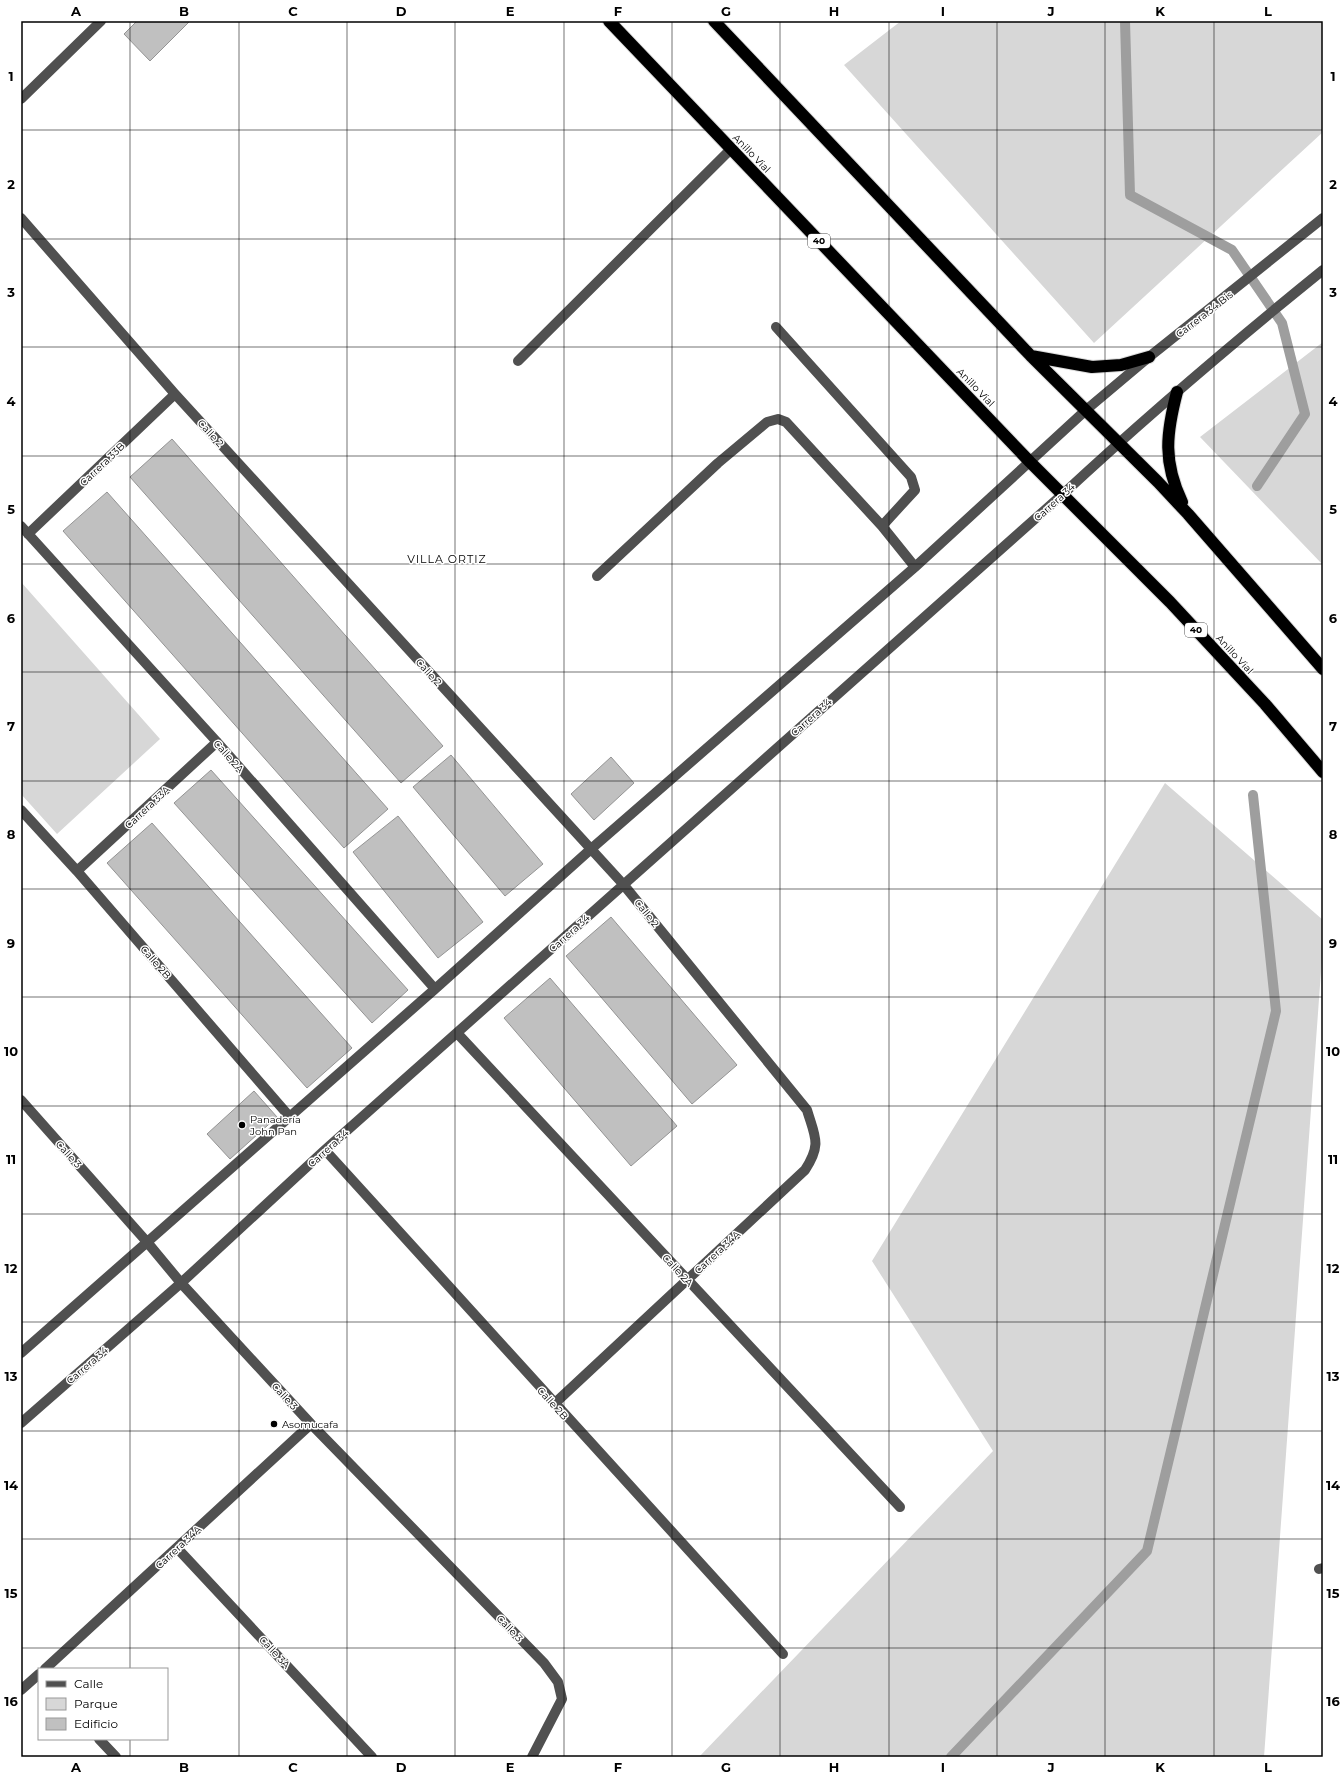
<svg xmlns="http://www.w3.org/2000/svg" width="1344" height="1778" font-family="Montserrat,sans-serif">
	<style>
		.green { fill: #d7d7d7 }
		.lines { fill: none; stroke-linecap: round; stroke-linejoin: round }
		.stream { stroke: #9e9e9e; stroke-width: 10 }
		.building { fill: #c0c0c0; stroke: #949494 }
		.highway-casing { stroke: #dbdbdb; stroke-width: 14 }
		.minor { stroke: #505050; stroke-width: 10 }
		.highway { stroke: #000; stroke-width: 12 }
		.grid { fill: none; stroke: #000; stroke-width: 1; stroke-opacity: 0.55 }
		.poi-dot { fill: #000; stroke: #fff; stroke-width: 1.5 }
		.labels { text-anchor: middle; stroke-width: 3; stroke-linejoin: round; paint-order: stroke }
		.shield { fill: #fff; stroke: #4c4c4c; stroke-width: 1 }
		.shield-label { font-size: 9px; font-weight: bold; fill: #000 }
		.street-label { font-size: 10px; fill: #000; stroke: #fff }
		.poi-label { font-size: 10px; fill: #000; stroke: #fff; text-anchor: start }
		.neighbourhood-label { font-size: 11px; letter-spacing: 1px; fill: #000; stroke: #fff }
		.neatline { fill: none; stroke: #000; stroke-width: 1.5 }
		.grid-label { font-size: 13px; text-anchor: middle; font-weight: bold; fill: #000 }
	</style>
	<rect width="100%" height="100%" fill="#fff"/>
	<path class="green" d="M901,21h422v111l-229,211 -250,-278z
		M1323,342v223l-123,-128z
		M21,582l139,157 -103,95 -36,-40z
		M1165,783l158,137v24l-59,813h-565l294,-306 -121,-190z"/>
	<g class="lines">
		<path class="stream" d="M1125,21l5,174 102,55 50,73 23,91 -48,72
			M951,1757l196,-206 129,-540 -23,-216"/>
	</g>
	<path class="building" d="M137,21h53l-40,40 -26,-27z
		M172,439l271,307 -42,37 -271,-306z
		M107,492l281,317 -44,39 -281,-317z
		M451,755l92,109 -38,32 -92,-109z
		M611,757l23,26 -40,37 -23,-26z
		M211,770l197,220 -36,33 -198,-220z
		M398,816l85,106 -45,36 -85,-106z
		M152,823l200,225 -45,40 -200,-225z
		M611,917l126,148 -45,39 -126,-148z
		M550,978l127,148 -46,40 -127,-148z
		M254,1091l23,26 -47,42 -23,-25z"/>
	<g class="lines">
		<g class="highway-casing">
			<path id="highway" d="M609,21l421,441 140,140 95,102 58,68
				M714,21l317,335 127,126 30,32 135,155
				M1031,356l61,11 29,-2 28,-8
				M1177,392c-11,42 -14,70 5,110"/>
		</g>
		<path class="minor" d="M21,99l80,-78
			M21,218l154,176 448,490 184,226c8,27 15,34 -2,60l-251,234
			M776,327l135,150 4,13 -33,36
			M518,361l213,-212
			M21,526l196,216 218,247
			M28,534l147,-140
			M597,576l121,-113 49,-41 11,-3 8,3 96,104 33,41
			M21,810l56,61 212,245
			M77,871l140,-129
			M457,1033l443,474
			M21,1100l126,142 34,41 130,141 233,239 14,19 4,17 -30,58
			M325,1150l458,504
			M21,1353l414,-364 156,-140 324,-282 171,-157 63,-53 174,-139
			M21,1423l160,-140 144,-133 738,-656c84,-78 171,-152 260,-224
			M177,1548l195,209
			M1319,1569l4,-1
			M45,1669l266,-245
			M21,1690l18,-16
			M99,1739l17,18"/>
		<use href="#highway" class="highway"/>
	</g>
	<path class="grid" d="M130,21v1648M239,21v1736M347,21v1736M455,21v1736M564,21v1736M672,21v1736M780,21v1736M889,21v1736M997,21v1736M1105,21v1736M1214,21v1736M21,130h1302M21,239h1302M21,347h1302M21,456h1302M21,564h1302M21,672h1302M21,781h1302M21,889h1302M21,997h1302M21,1106h1302M21,1214h1302M21,1322h1302M21,1431h1302M21,1539h1302M21,1648h1302M130,1739v18"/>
	<g class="poi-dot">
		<circle cx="242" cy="1125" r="4"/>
		<circle cx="274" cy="1424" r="4"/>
	</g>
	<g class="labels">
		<g class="shield">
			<rect x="808" y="234" width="22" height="14" rx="3"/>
			<rect x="1185" y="623" width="22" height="14" rx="3"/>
		</g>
		<g class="shield-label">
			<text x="819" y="244">40</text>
			<text x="1196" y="633">40</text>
		</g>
		<g class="street-label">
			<text transform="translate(752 153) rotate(46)" y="4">Anillo Vial</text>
			<text transform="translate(1204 314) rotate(-38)" y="4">Carrera 34 Bis</text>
			<text transform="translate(976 387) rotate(46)" y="4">Anillo Vial</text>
			<text transform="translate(211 433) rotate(48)" y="4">Calle 2</text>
			<text transform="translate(102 464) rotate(-44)" y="4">Carrera 33B</text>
			<text transform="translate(1054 502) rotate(-42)" y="4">Carrera 34</text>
			<text transform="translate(1235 654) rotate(47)" y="4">Anillo Vial</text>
			<text transform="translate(429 672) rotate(48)" y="4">Calle 2</text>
			<text transform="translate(811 717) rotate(-42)" y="4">Carrera 34</text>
			<text transform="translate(229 756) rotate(48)" y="4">Calle 2A</text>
			<text transform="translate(147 807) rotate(-43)" y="4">Carrera 33A</text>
			<text transform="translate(647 913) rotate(51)" y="4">Calle 2</text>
			<text transform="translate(569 933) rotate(-42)" y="4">Carrera 34</text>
			<text transform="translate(156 962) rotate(49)" y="4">Calle 2B</text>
			<text transform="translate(328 1148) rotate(-42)" y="4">Carrera 34</text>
			<text transform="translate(69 1154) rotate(48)" y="4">Calle 3</text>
			<text transform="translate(717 1252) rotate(-43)" y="4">Carrera 34A</text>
			<text transform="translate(678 1270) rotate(47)" y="4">Calle 2A</text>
			<text transform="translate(87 1365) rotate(-41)" y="4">Carrera 34</text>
			<text transform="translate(285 1396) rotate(47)" y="4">Calle 3</text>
			<text transform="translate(553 1403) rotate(48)" y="4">Calle 2B</text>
			<text transform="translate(178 1547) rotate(-43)" y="4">Carrera 34A</text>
			<text transform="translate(510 1628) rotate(46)" y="4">Calle 3</text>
			<text transform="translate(275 1652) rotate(47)" y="4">Calle 3A</text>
		</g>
		<g class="poi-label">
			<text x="250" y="1123">Panadería<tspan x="250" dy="12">John Pan</tspan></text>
			<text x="282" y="1428">Asomucafa</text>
		</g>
		<g class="neighbourhood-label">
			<text x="447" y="563">VILLA ORTIZ</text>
		</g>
	</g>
	<rect width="1344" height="1778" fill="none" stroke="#ffffff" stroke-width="44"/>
	<rect x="38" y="1668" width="130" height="72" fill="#ffffff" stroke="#999999"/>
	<rect x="46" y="1681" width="20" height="6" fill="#505050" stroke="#999999"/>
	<text x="74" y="1688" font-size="12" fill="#000000">Calle</text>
	<rect x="46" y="1698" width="20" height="12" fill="#d7d7d7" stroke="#999999"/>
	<text x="74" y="1708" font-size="12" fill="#000000">Parque</text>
	<rect x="46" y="1718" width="20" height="12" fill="#c0c0c0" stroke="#999999"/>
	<text x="74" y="1728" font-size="12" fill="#000000">Edificio</text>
	<rect x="22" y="22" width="1300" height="1734" class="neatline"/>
	<g class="grid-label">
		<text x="76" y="16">A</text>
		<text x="184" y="16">B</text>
		<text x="293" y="16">C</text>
		<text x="401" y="16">D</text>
		<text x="510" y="16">E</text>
		<text x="618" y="16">F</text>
		<text x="726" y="16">G</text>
		<text x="834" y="16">H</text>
		<text x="943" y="16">I</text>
		<text x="1051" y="16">J</text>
		<text x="1160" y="16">K</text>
		<text x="1268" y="16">L</text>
		<text x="11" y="81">1</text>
		<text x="1333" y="81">1</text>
		<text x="11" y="189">2</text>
		<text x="1333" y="189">2</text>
		<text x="11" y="297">3</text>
		<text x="1333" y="297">3</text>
		<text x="11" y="406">4</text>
		<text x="1333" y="406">4</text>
		<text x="11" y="514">5</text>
		<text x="1333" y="514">5</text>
		<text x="11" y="623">6</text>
		<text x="1333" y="623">6</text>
		<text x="11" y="731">7</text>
		<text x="1333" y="731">7</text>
		<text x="11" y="839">8</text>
		<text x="1333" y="839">8</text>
		<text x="11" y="948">9</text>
		<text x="1333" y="948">9</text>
		<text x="11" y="1056">10</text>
		<text x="1333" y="1056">10</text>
		<text x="11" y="1164">11</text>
		<text x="1333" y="1164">11</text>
		<text x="11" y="1273">12</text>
		<text x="1333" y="1273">12</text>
		<text x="11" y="1381">13</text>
		<text x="1333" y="1381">13</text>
		<text x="11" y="1490">14</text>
		<text x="1333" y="1490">14</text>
		<text x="11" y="1598">15</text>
		<text x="1333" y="1598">15</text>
		<text x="11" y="1706">16</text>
		<text x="1333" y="1706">16</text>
		<text x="76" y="1772">A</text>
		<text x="184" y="1772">B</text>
		<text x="293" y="1772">C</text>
		<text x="401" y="1772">D</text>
		<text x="510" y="1772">E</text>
		<text x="618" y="1772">F</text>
		<text x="726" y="1772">G</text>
		<text x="834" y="1772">H</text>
		<text x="943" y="1772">I</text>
		<text x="1051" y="1772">J</text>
		<text x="1160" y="1772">K</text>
		<text x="1268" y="1772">L</text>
	</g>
</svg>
